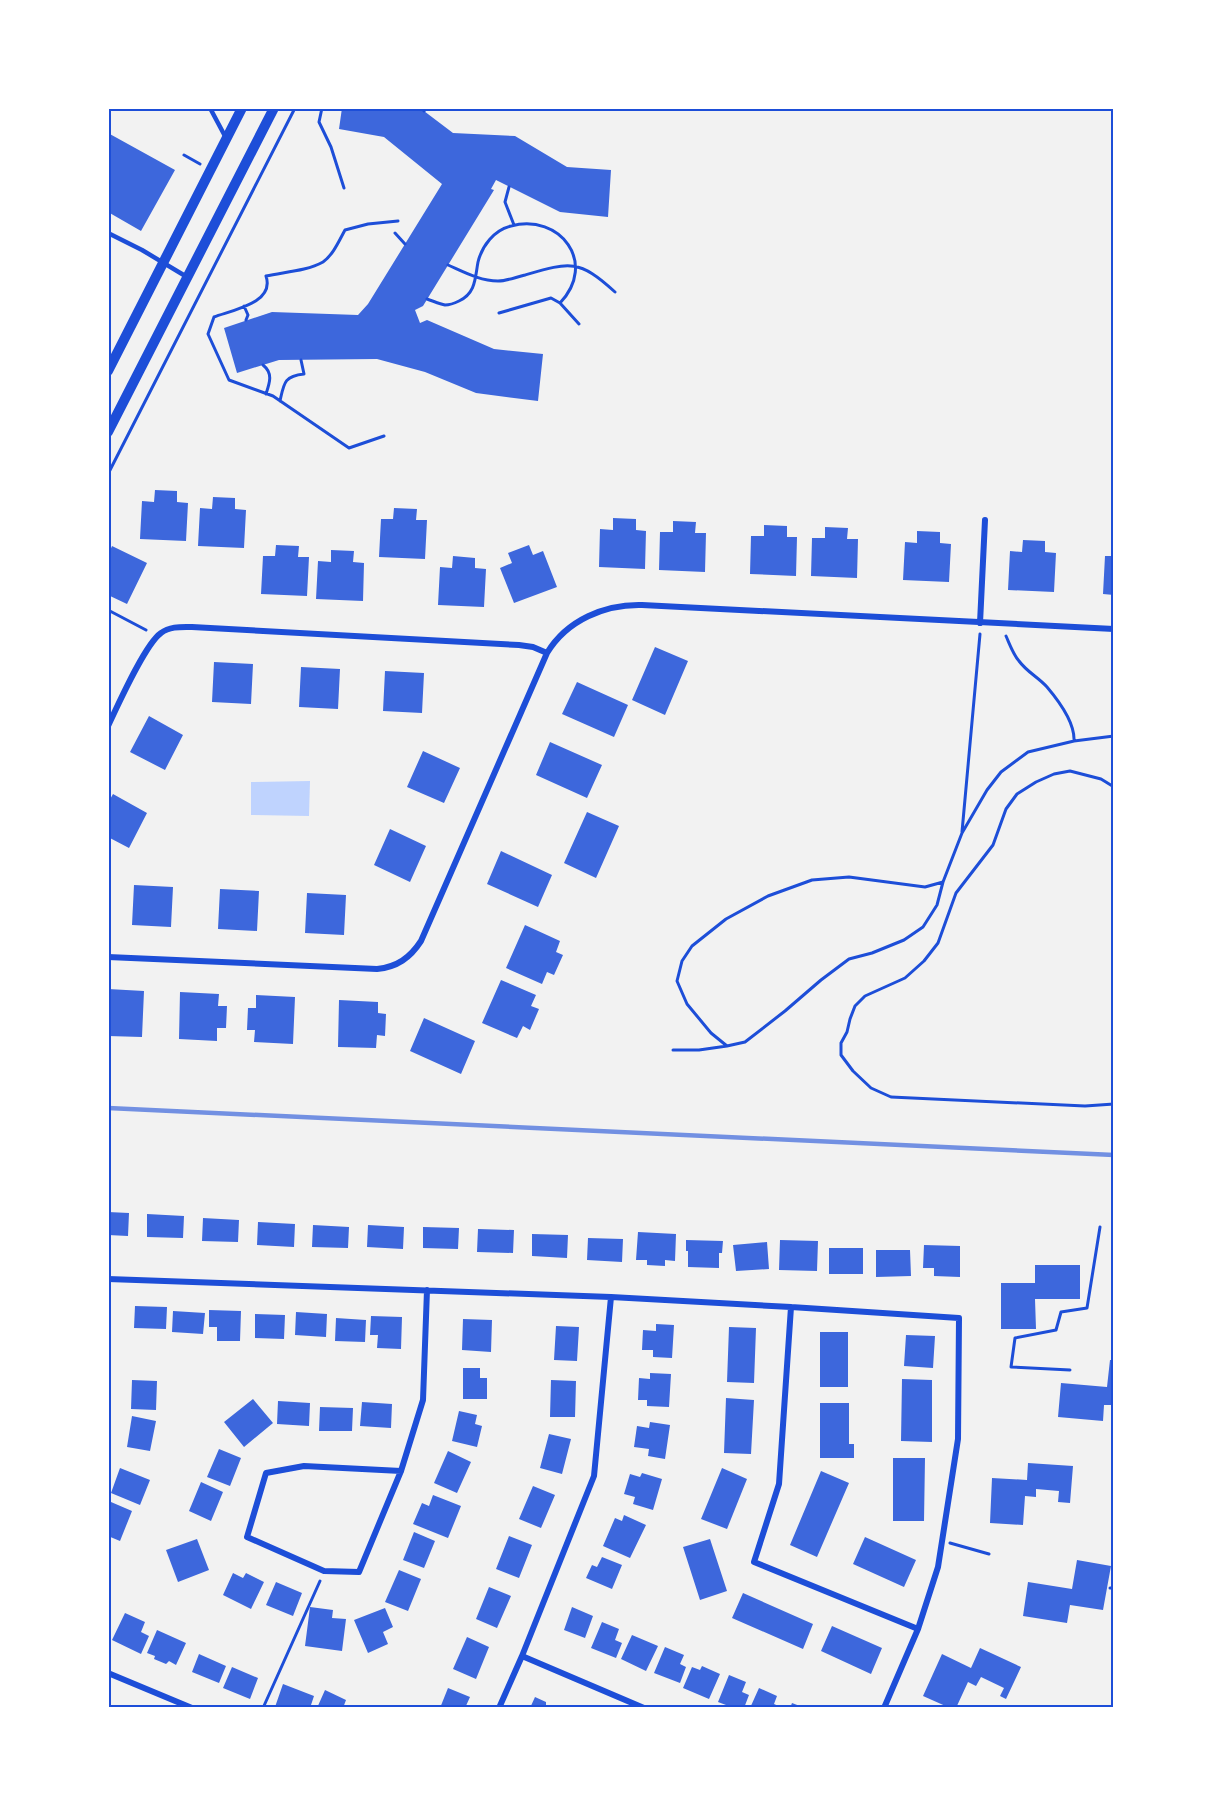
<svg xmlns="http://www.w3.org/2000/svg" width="1222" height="1816" font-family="'Playfair Display',serif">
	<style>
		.water { fill: #bfd3fe }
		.building { fill: #3d67dc }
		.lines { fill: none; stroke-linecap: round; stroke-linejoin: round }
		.path { stroke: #1d4ed8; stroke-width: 3 }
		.service { stroke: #1d4ed8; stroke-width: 4.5 }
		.minor { stroke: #1d4ed8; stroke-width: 6 }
		.tertiary { stroke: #1d4ed8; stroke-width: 10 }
		.rail { stroke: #7290e2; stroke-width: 4.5 }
		.neatline { fill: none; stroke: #1d4ed8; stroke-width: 2 }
	</style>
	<rect width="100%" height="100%" fill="#f2f2f2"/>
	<path class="water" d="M310,781l-1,35 -58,-1v-33z"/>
	<path class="building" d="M342,108h78l33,25 62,3 52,31 44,3 -3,47 -48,-5 -64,-32 -5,9 3,1 -71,116 -8,4 5,13 7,-3 67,29 49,5 -5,47 -62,-8 -51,-21 -48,-13 -98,1 -42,13 -13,-45 48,-16 86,3 10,-11 74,-120 -58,-47 -45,-8z
		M108,133l67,37 -34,61 -33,-19z
		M155,490l22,1v11l11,1 -2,38 -46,-2 2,-38 12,1z
		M213,497l22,1v11l11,1 -2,38 -46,-2 2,-38 12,1z
		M394,508l23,1 -1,11h11l-2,39 -46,-2 2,-38h12z
		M613,518l23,1v11l10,1 -1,38 -46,-2 1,-38 13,1z
		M673,521l23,1 -1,11h11l-1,39 -46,-2 1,-38h13z
		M764,525l23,1v11h10l-1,39 -46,-2 1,-38h13z
		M825,527l23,1 -1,11h11l-1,39 -46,-2 1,-38h13z
		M917,531l23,1v11l11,1 -2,38 -46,-2 2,-38 12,1z
		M1023,540l22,1v11l11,1 -2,39 -46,-2 2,-39 12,1z
		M276,545l23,1 -1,11h11l-2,39 -46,-2 2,-38h12z
		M529,545l4,10 10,-4 14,36 -43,16 -14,-35 12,-5 -4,-10z
		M112,546l35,17 -20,41 -19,-9v-40z
		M331,550l23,1 -1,11 11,1 -1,38 -47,-2 2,-38 13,1z
		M453,556l22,2v10l11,1 -2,38 -46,-2 2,-38 12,1z
		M1105,556h9v39l-11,-1z
		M655,647l33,14 -23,54 -33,-15z
		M214,662l39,2 -2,40 -39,-2z
		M301,667l39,2 -2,40 -39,-2z
		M385,671l39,2 -2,40 -39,-2z
		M577,682l51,23 -14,32 -52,-23z
		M149,716l34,19 -18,35 -35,-18z
		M550,742l52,23 -15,33 -51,-23z
		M423,751l37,17 -16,35 -37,-16z
		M113,794l34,19 -18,35 -21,-11v-34z
		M587,812l32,14 -23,52 -32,-15z
		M390,829l36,17 -16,36 -36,-17z
		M501,851l51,24 -14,32 -51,-23z
		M134,885l39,2 -2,40 -39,-2z
		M220,889l39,2 -2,40 -39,-2z
		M307,893l39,2 -2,40 -39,-2z
		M525,925l35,16 -4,11 7,3 -9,20 -7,-3 -5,12 -36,-16z
		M501,980l35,15 -5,11 8,3 -9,21 -7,-4 -6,12 -35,-15z
		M108,989l36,2 -2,46 -34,-1z
		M180,992l39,2 -1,12h9l-1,22h-9v13l-38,-2z
		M256,995l39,2 -2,47 -39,-2 1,-12h-8l1,-22h8z
		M339,1000l39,2v11l8,1 -1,22 -8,-1 -1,13 -38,-1z
		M424,1018l51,23 -14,33 -51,-23z
		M108,1212l21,1 -1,23 -20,-1z
		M147,1214l37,2 -1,22 -36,-1z
		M203,1218l36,2 -1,22 -36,-1z
		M258,1222l37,2 -1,23 -37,-2z
		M313,1225l36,2 -1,21 -36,-1z
		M368,1225l36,2 -1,22 -36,-2z
		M423,1227l36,1 -1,21 -35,-1z
		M478,1229l36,1 -1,23 -36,-1z
		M638,1232l38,2 -1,27 -10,-1v6l-18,-1v-5h-11z
		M532,1234l36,1 -1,23 -35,-2z
		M588,1238l35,1 -1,23 -35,-2z
		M686,1240l37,1 -1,12h-3v15l-31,-1v-16h-2z
		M780,1240l38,1 -1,30 -38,-1z
		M767,1242l2,27 -33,2 -3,-26z
		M924,1245l36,1v31l-26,-1v-8h-11z
		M829,1248h34v26h-34z
		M876,1250h34l1,26 -35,1z
		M1035,1265h45v34h-45l1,30h-35v-46h34z
		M135,1306l32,1 -1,22 -32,-1z
		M209,1310l32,1 -1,30h-23v-14h-8z
		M173,1311l32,2 -2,21 -31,-2z
		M296,1312l31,2 -1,23 -31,-2z
		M255,1314l30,1 -1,24 -29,-1z
		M371,1316l31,1 -1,32 -24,-1 1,-13h-8z
		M336,1318l30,2 -1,22 -30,-1z
		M463,1319l29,1 -1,32 -29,-2z
		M656,1324l18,1 -2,33 -19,-1v-7h-11l1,-20 13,1z
		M556,1326l23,1 -2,34 -23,-1z
		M729,1327l27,1 -2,55 -27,-1z
		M820,1332h28v55h-28z
		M906,1335l29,1 -2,32 -29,-2z
		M1110,1360h4v45h-10l-1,16 -45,-4 3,-34 46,4z
		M463,1368h17v10h7v21h-24z
		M650,1373l21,1 -2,33 -22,-1v-6h-9l1,-22 11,1z
		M902,1379l30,1v62l-31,-1z
		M132,1380l25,1 -1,29 -25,-1z
		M551,1380l25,1 -1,36h-25z
		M726,1398l28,2 -3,54 -27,-1z
		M253,1399l20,24 -29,24 -20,-25z
		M278,1401l32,2 -1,23 -32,-2z
		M362,1402l30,2 -1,24 -31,-2z
		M820,1403h29v41h5v14h-34z
		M320,1407l33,1 -1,23h-33z
		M459,1411l18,4 -2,9 7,2 -5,21 -25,-6z
		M132,1416l24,5 -6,30 -23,-4z
		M650,1422l20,3 -5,34 -17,-3 1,-7 -15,-2 3,-21 12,2z
		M549,1434l22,5 -9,35 -22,-6z
		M219,1449l22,9 -11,28 -23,-9z
		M448,1451l23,11 -14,31 -23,-10z
		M893,1458h32l-1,63h-31z
		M1028,1463l45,3 -3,37 -12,-1 1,-11 -23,-2v8l-11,-1 -2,29 -33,-2 2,-45 35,2z
		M120,1468l30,12 -10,25 -29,-12z
		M722,1468l25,11 -20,50 -26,-10z
		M821,1471l28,12 -32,74 -27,-12z
		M642,1473l20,6 -9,31 -20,-6 2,-7 -11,-3 6,-20 10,3z
		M201,1482l22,10 -12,29 -22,-10z
		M533,1486l22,9 -14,33 -22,-9z
		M433,1495l28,11 -13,32 -35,-14 9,-21 7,3z
		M111,1502l21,9 -12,30 -12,-5v-26z
		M624,1515l22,10 -16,33 -27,-12 12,-28 7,3z
		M414,1532l21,9 -11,27 -21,-8z
		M509,1536l23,9 -13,33 -23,-9z
		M865,1537l51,23 -12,27 -51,-23z
		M197,1539l12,31 -31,12 -12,-32z
		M710,1539l17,52 -27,9 -17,-53z
		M602,1557l20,8 -10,24 -26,-11 6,-13 5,2z
		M1077,1560l34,6 -8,44 -33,-5 -3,18 -44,-7 5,-34 44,7z
		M399,1570l22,9 -13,32 -23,-9z
		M233,1573l10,5 3,-5 18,9 -13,27 -28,-14z
		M276,1582l26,11 -9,23 -27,-11z
		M489,1587l22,9 -14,32 -21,-9z
		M743,1593l70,31 -10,25 -71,-31z
		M310,1607l23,3 -1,8 14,1 -4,32 -37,-5z
		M572,1607l21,9 -8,22 -21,-8z
		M385,1608l8,19 -10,5 5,12 -20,9 -14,-33z
		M125,1613l20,9 -4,10 8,4 -8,18 -29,-14z
		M602,1622l17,7 -4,11 7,3 -6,15 -25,-10z
		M832,1626l50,22 -11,26 -50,-23z
		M157,1630l29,13 -10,22 -7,-4 -3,3 -12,-5 1,-3 -8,-3z
		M632,1635l26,11 -12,25 -25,-12z
		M467,1637l22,10 -13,32 -23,-10z
		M665,1647l19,8 -4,9 6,3 -6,16 -26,-10z
		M980,1648l41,19 -15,32 -6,-3 4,-8 -23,-11 -5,9 -8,-4 -12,26h-6l-27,-12 19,-42 29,14z
		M199,1654l27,12 -7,17 -27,-11z
		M702,1666l18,8 -11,25 -26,-11 9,-21 8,3z
		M232,1667l26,11 -8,21 -27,-11z
		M729,1675l17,7 -4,10 7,3 -5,13h-10l-16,-6z
		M283,1684l31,12 -4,12 -35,-1z
		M448,1688l22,9 -5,11h-25z
		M759,1688l18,8 -3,8 9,4h-33z
		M325,1690l21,10 -3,8h-26z
		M535,1697l11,5v6h-16z
		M792,1703l13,5h-15z"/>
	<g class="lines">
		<path class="path" d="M322,108l-3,14 12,25 13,41
			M424,111l3,-3
			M184,155l16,9
			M509,187l-4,15 9,23
			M395,233l10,11
			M448,265c16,7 32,16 50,16 9,0 18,-4 27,-6 45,-13 54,-16 90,17
			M427,299c6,2 13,5 18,6 5,0 10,-2 14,-4 17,-8 16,-23 19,-39 4,-16 16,-32 33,-36 49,-13 87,37 49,77l-9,-5 -52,15
			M560,303l19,21
			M244,306l4,9 -2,5
			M263,365c10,8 7,17 3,29
			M280,401c4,-18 4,-25 24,-27l-3,-14
			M384,436l-35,12 -76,-52 -44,-16 -21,-46 6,-17c19,-7 61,-14 52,-41 18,-4 41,-5 57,-14 10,-7 16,-21 22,-32l23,-6 30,-3
			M108,474l187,-366
			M108,610l38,20
			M1006,636c4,9 7,18 13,25 8,11 19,16 28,26 11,13 28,36 27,54
			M1114,787l-13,-8 -31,-8 -16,3 -18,8 -19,12 -11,15 -13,36 -37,48 -18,50 -14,18 -19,17 -40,18 -10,10 -5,13 -3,13 -6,11v12l12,16 18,17 20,9 194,9 29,-2
			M962,832l18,-198
			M943,882l-18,5 -76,-10 -37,3 -44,16 -42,23 -34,27 -10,15 -5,20 10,23 24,29 16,13 18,-4 40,-31 36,-31 28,-21 23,-6 32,-13 19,-13 14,-22 6,-23 19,-49 25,-43 14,-18 27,-20 46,-11 40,-5
			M673,1050h26l28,-4
			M1070,1370l-59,-3 4,-29 41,-8 5,-18 26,-4 13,-81
			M950,1543l39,11
			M1110,1588h4
			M263,1708l57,-127"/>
		<path class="service" d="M210,108l16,30
			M108,233l34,17 45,27"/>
		<path class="minor" d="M980,623l5,-103
			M108,726c10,-21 37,-82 53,-93 9,-7 21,-6 31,-6l327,18 14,2 14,6
			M108,957l269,12c20,-2 33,-11 44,-28l126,-288c20,-33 58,-49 95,-48l472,24
			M108,1279l503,18 -17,179 -72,180 -23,52
			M611,1297l180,10 168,11 -1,121 -20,128 -20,62 -34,79
			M791,1307l-12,177 -25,78 164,67
			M401,1471l-97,-5 -38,7 -19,64 77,34 35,1 42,-101 22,-71 4,-110
			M522,1656l122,52
			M108,1673l84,35"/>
		<path class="tertiary" d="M108,371l134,-263
			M108,432l166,-324"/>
		<path class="rail" d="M108,1108l1006,47"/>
	</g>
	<rect width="1222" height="1816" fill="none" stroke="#ffffff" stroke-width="219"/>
	<rect x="110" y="110" width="1002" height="1596" class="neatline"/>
</svg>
